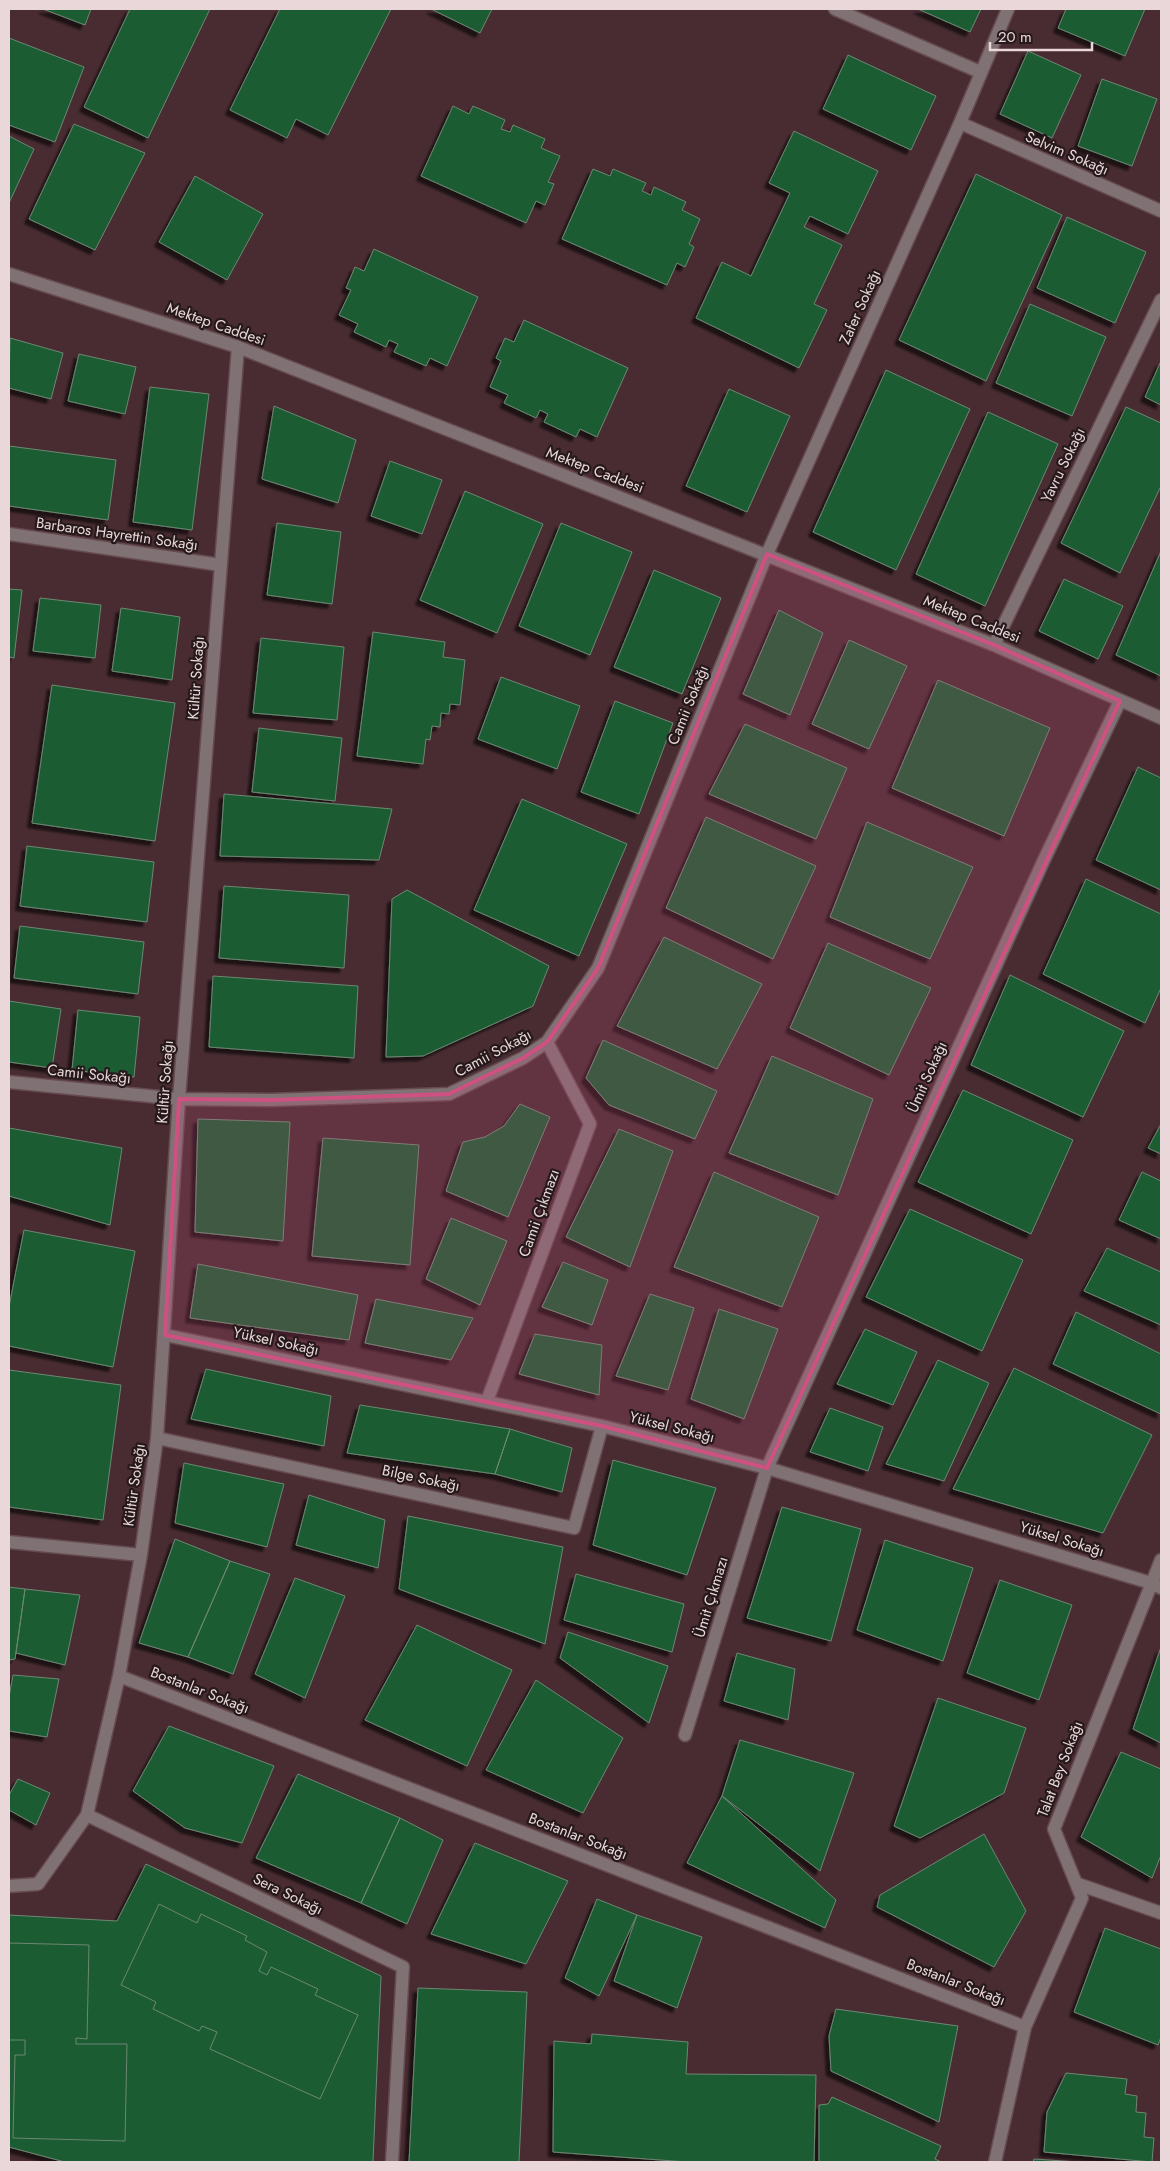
<svg xmlns="http://www.w3.org/2000/svg" width="1170" height="2171" font-family="Jost,sans-serif">
	<style>
		.building { fill: #1b5c32; stroke: #6d8773; filter: url(#shadow) }
		.lines { fill: none; stroke-linecap: round; stroke-linejoin: round }
		.minor-casing { stroke: #654b4f; stroke-width: 15 }
		.minor { stroke: #807174; stroke-width: 12 }
		.marked { fill: #ce5181; fill-opacity: 0.2; stroke: #ce5181; stroke-width: 4; stroke-linejoin: round }
		.labels { text-anchor: middle; stroke-width: 4.5; stroke-linejoin: round; paint-order: stroke }
		.street-label { font-size: 15px; fill: #e9d7d9; stroke: #26191b }
	</style>
	<defs>
		<filter id="shadow"><feDropShadow dx="-4.5" dy="4.5" stdDeviation="1" flood-color="#0009"/></filter>
	</defs>
	<rect width="100%" height="100%" fill="#482c31"/>
	<path class="building" d="M43,9h48l-6,16z
		M130,9h80l-62,129 -64,-31z
		M280,9h111l-63,126 -32,-16 -9,19 -57,-28z
		M431,9h61l-12,24z
		M918,9h63l-11,23z
		M1066,9h79l-20,47 -67,-28z
		M9,38l75,29 -29,75 -46,-17z
		M1028,51l53,24 -29,63 -52,-24z
		M848,55l88,41 -25,54 -88,-41z
		M1102,79l55,20 -25,67 -54,-20z
		M453,106l16,8 4,-8 32,14 -4,9 9,3 3,-7 32,14 -4,9 19,8 -12,26 6,2 -9,21 -9,-4 -10,22 -105,-47z
		M74,124l71,29 -50,97 -66,-31z
		M794,131l84,40 -30,63 -38,-18 -6,11 38,18 -28,59 13,6 -28,58 -103,-50 26,-56 29,14 39,-83 -21,-10z
		M9,136l25,13 -25,54z
		M593,169l17,7 3,-7 33,14 -4,8 9,4 3,-8 32,15 -4,8 18,9 -11,25 5,3 -9,20 -8,-4 -10,22 -105,-46z
		M976,174l86,41 -76,166 -87,-41z
		M195,176l68,38 -36,66 -68,-38z
		M1067,217l79,35 -31,71 -78,-35z
		M374,249l104,48 -31,69 -17,-8 -4,8 -32,-14 4,-8 -9,-4 -3,7 -32,-15 4,-8 -19,-9 12,-25 -5,-2 9,-21 9,4z
		M1030,304l76,33 -34,79 -76,-33z
		M524,320l104,48 -31,69 -17,-8 -4,8 -32,-15 4,-8 -8,-4 -4,8 -32,-15 4,-8 -18,-8 11,-26 -5,-3 9,-20 9,4z
		M10,338l53,15 -12,46 -42,-11z
		M79,354l57,13 -11,47 -57,-13z
		M1161,361v44l-16,-8z
		M886,370l84,39 -74,161 -83,-38z
		M150,387l59,7 -17,136 -59,-8z
		M729,389l61,27 -43,96 -61,-26z
		M274,406l82,34 -18,63 -76,-24z
		M1126,407l35,16v63l-41,87 -59,-30z
		M988,412l70,32 -73,162 -69,-32z
		M9,446l107,14 -8,60 -99,-14z
		M390,461l52,19 -20,54 -51,-18z
		M465,491l78,33 -46,109 -77,-33z
		M277,523l64,9 -9,72 -65,-9z
		M561,523l71,29 -42,103 -71,-29z
		M1161,551v125l-45,-21z
		M654,570l67,28 -39,96 -68,-27z
		M1064,579l59,27 -25,53 -59,-28z
		M9,589l13,1 -8,68 -5,-1z
		M40,598l61,7 -6,53 -62,-7z
		M121,608l59,9 -8,63 -60,-9z
		M779,610l44,23 -33,82 -47,-21z
		M373,632l72,10 -2,15 22,3 -5,45 -10,-1 -1,10 -8,-1 -1,14 -8,-1 -2,14 -4,-1 -3,25 -66,-8z
		M261,638l83,9 -7,73 -84,-7z
		M849,640l58,26 -38,83 -57,-25z
		M501,677l79,29 -23,63 -79,-30z
		M938,680l112,48 -46,108 -112,-48z
		M52,685l123,18 -20,138 -123,-18z
		M615,701l58,22 -34,91 -58,-22z
		M745,724l102,44 -31,71 -107,-45z
		M259,728l83,10 -7,63 -83,-9z
		M1138,767l23,11v112l-65,-30z
		M224,794l168,15 -13,51 -159,-4z
		M522,799l105,45 -48,112 -105,-46z
		M706,817l110,49 -43,93 -107,-51z
		M867,822l106,45 -43,92 -100,-42z
		M27,846l127,16 -7,60 -127,-16z
		M1086,879l75,35v74l-16,35 -102,-49z
		M224,886l125,9 -5,73 -125,-10z
		M407,890l142,76 -16,40 -110,50 -37,1 6,-158z
		M20,926l124,16 -6,52 -124,-16z
		M664,937l98,47 -45,85 -100,-43z
		M828,943l103,45 -42,87 -99,-47z
		M1010,975l114,56 -41,86 -112,-52z
		M213,976l145,10 -4,72 -145,-11z
		M9,1001l52,8 -9,59 -43,-6z
		M78,1010l62,7 -6,60 -62,-7z
		M603,1040l114,51 -22,48 -86,-34 -23,-27z
		M772,1056l101,43 -35,96 -109,-42z
		M963,1090l110,50 -42,94 -113,-52z
		M520,1104l30,13 -42,100 -62,-26 17,-49 22,-5 19,-11z
		M198,1119l92,3 -7,119 -88,-9z
		M1161,1124v30l-13,-6z
		M9,1128l113,20 -12,77 -101,-29z
		M619,1129l54,22 -43,116 -64,-30z
		M323,1138l96,7 -9,120 -98,-9z
		M714,1172l105,45 -37,90 -108,-40z
		M1142,1172l19,9v58l-42,-19z
		M910,1209l113,51 -41,91 -116,-54z
		M451,1218l56,23 -27,64 -54,-26z
		M24,1230l111,21 -22,116 -104,-21v-39z
		M1107,1248l54,24v53l-77,-34z
		M563,1262l45,18 -16,45 -50,-18z
		M198,1264l160,31 -9,45 -159,-22z
		M650,1294l44,14 -26,82 -52,-14z
		M376,1299l97,19 -22,42 -86,-17z
		M719,1309l59,20 -34,90 -53,-20z
		M1076,1312l85,42v60l-108,-50z
		M865,1329l52,23 -24,53 -56,-21z
		M535,1334l67,11 -3,50 -80,-21z
		M938,1360l51,23 -45,98 -58,-17z
		M1014,1368l138,67 -49,98 -150,-44z
		M206,1369l125,27 -7,50 -133,-27z
		M9,1370l112,15 -18,135 -94,-13z
		M360,1405l150,24 -15,45 -148,-21z
		M830,1408l53,19 -15,44 -58,-19z
		M510,1429l62,19 -10,44 -67,-18z
		M613,1460l103,28 -29,87 -94,-30z
		M184,1463l100,21 -17,63 -92,-24z
		M309,1495l76,25 -7,48 -82,-23z
		M782,1507l79,22 -30,112 -84,-23z
		M408,1516l155,31 -18,97 -146,-55z
		M175,1539l55,22 -42,96 -49,-14z
		M885,1540l88,28 -30,93 -86,-31z
		M230,1561l40,13 -37,100 -45,-17z
		M576,1574l108,30 -12,48 -108,-32z
		M295,1578l50,18 -40,102 -50,-24z
		M1000,1580l72,25 -33,95 -72,-27z
		M9,1587l16,2 -10,70 -6,1z
		M25,1589l55,6 -15,70 -49,-12z
		M417,1625l95,45 -45,96 -102,-46z
		M568,1632l100,34 -19,57 -89,-65z
		M1161,1647v96l-28,-14z
		M737,1653l58,16 -7,51 -64,-19z
		M13,1675l46,4 -12,58 -38,-6v-34z
		M536,1680l87,58 -40,75 -97,-43z
		M938,1698l88,30 -22,65 -84,45 -26,-12z
		M169,1726l105,40 -32,77 -57,-15 -52,-37z
		M740,1740l114,33 -34,98 -98,-75z
		M1121,1752l40,17v86l-9,23 -71,-41z
		M298,1774l102,44 -39,85 -105,-45z
		M18,1779l32,14 -14,32 -27,-15v-15z
		M722,1796l114,104 -11,28 -138,-65z
		M400,1818l43,22 -36,84 -46,-21z
		M984,1834l42,77 -32,56 -117,-60 3,-12z
		M475,1843l93,38 -42,83 -95,-30z
		M146,1864l235,112 -8,186h-308l-56,-15v-232l108,6z
		M597,1899l40,16 -38,81 -34,-18z
		M159,1904l38,19 4,-9 46,22 -2,4 22,12 -8,19 8,4 4,-8 47,22 -3,6 43,20 -38,84 -110,-50 7,-17 -15,-6 -3,5 -46,-22 3,-7 -35,-17z
		M637,1915l65,22 -25,71 -63,-27z
		M1105,1928l56,21v88l-3,8 -84,-33z
		M9,1943l80,2 -2,94 -11,-1v6h51l-2,97 -112,-3 2,-83h10v-15h-16z
		M418,1988l109,4 -8,170h-110z
		M836,2009l122,17 -19,96 -108,-51 -2,-35z
		M592,2034l96,8 -2,32 130,1 -2,87h-127l-134,-10 1,-111 37,3z
		M1066,2073l61,6 -2,15 12,2 -1,16 10,1 -2,24 10,1 -2,24 -108,-10 3,-40z
		M832,2097l109,49 -6,13 6,3h-122v-57l9,-1z
		M1034,2159l43,3h-44z"/>
	<g class="lines">
		<g class="minor-casing">
			<path id="minor" d="M835,9l145,63
				M960,123l201,88
				M9,274l229,73 756,298 167,73
				M9,534l212,31
				M994,645l167,-345
				M9,1082l170,17 91,1 179,-6 74,-36 24,-16 51,-74 169,-414 193,-431 48,-114
				M165,1335l437,91 165,42 384,115 10,5
				M487,1401l103,-277 -43,-82
				M157,1438l417,90 28,-102
				M9,1542l132,13
				M119,1676l906,351
				M685,1735l82,-267 277,-608 76,-159
				M87,1815l32,-139 22,-121 16,-117 22,-339 59,-752
				M1078,1884l83,29
				M9,1886l29,-2 49,-69 316,152 -11,195
				M995,2162l30,-135 57,-129 -28,-69 107,-269"/>
		</g>
		<use href="#minor" class="minor"/>
	</g>
	<path class="marked" d="M767,554l227,91 126,56 -353,767 -165,-42 -437,-91 14,-236 91,1 179,-6 74,-36 24,-16 51,-74z"/>
	<g class="labels">
		<g class="street-label">
			<text transform="translate(1067 153) rotate(23)" y="5">Selvim Sokağı</text>
			<text transform="translate(860 307) rotate(-66)" y="5">Zafer Sokağı</text>
			<text transform="translate(216 324) rotate(19)" y="5">Mektep Caddesi</text>
			<text transform="translate(1063 465) rotate(-64)" y="5">Yavru Sokağı</text>
			<text transform="translate(595 470) rotate(21)" y="5">Mektep Caddesi</text>
			<text transform="translate(117 534) rotate(8)" y="5">Barbaros Hayrettin Sokağı</text>
			<text transform="translate(972 619) rotate(22)" y="5">Mektep Caddesi</text>
			<text transform="translate(196 678) rotate(-86)" y="5">Kültür Sokağı</text>
			<text transform="translate(688 705) rotate(-68)" y="5">Camii Sokağı</text>
			<text transform="translate(493 1053) rotate(-28)" y="5">Camii Sokağı</text>
			<text transform="translate(89 1074) rotate(6)" y="5">Camii Sokağı</text>
			<text transform="translate(927 1077) rotate(-66)" y="5">Ümit Sokağı</text>
			<text transform="translate(165 1082) rotate(-86)" y="5">Kültür Sokağı</text>
			<text transform="translate(539 1213) rotate(-70)" y="5">Camii Çıkmazı</text>
			<text transform="translate(276 1341) rotate(12)" y="5">Yüksel Sokağı</text>
			<text transform="translate(672 1427) rotate(14)" y="5">Yüksel Sokağı</text>
			<text transform="translate(421 1478) rotate(12)" y="5">Bilge Sokağı</text>
			<text transform="translate(134 1485) rotate(-82)" y="5">Kültür Sokağı</text>
			<text transform="translate(1062 1539) rotate(17)" y="5">Yüksel Sokağı</text>
			<text transform="translate(711 1597) rotate(-73)" y="5">Ümit Çıkmazı</text>
			<text transform="translate(200 1690) rotate(21)" y="5">Bostanlar Sokağı</text>
			<text transform="translate(1060 1769) rotate(-69)" y="5">Talat Bey Sokağı</text>
			<text transform="translate(578 1836) rotate(21)" y="5">Bostanlar Sokağı</text>
			<text transform="translate(288 1894) rotate(26)" y="5">Sera Sokağı</text>
			<text transform="translate(956 1982) rotate(21)" y="5">Bostanlar Sokağı</text>
		</g>
	</g>
	<rect width="1170" height="2171" fill="none" stroke="#e9d7d9" stroke-width="20"/>
	<path d="M990 42v8h102v-8" fill="none" stroke="#e9d7d9" stroke-width="2.5"/>
	<text x="998" y="42" font-size="15" fill="#e9d7d9" stroke="#26191b" stroke-width="4" paint-order="stroke">20 m</text>
</svg>
